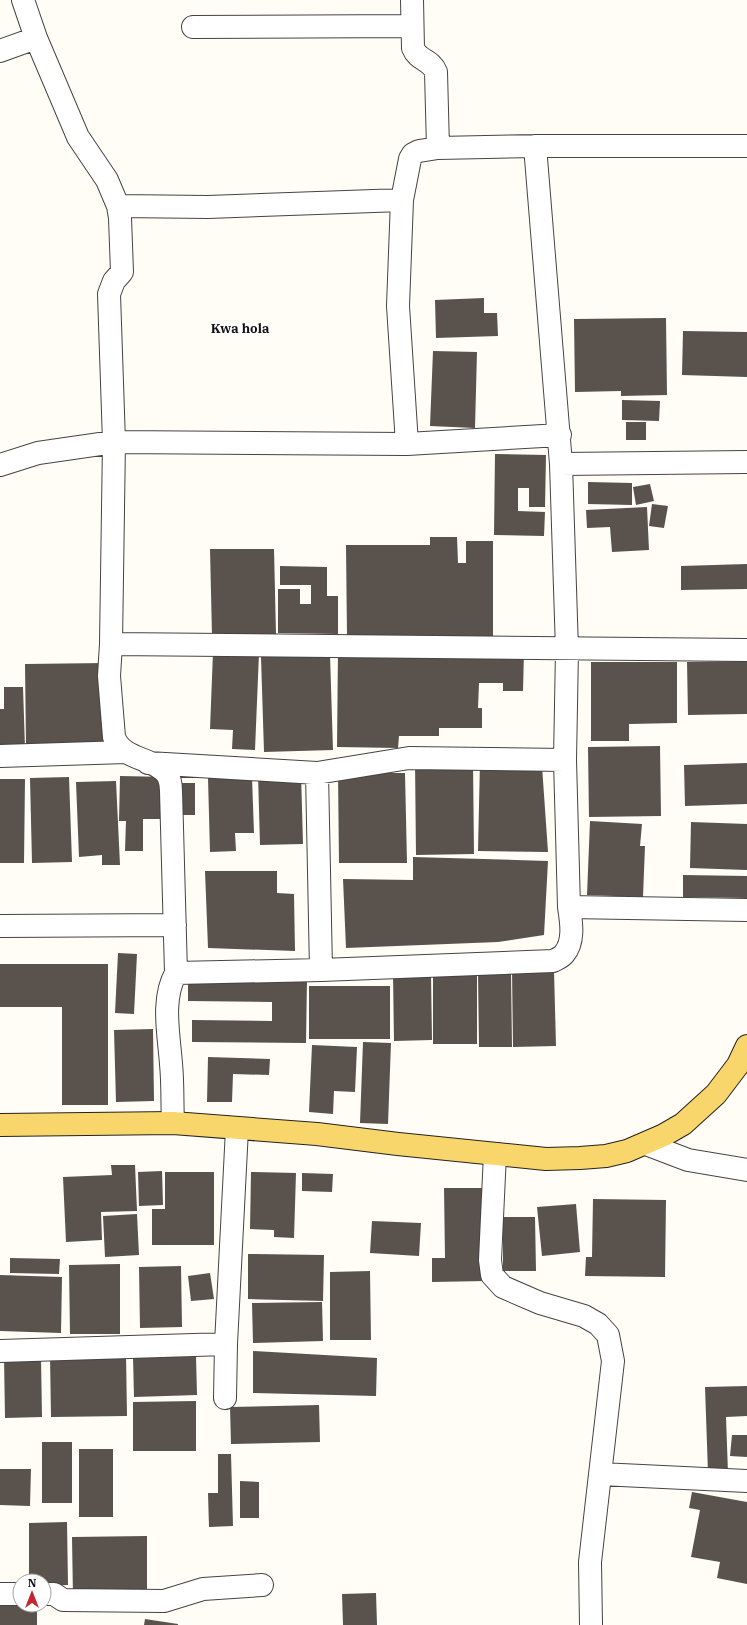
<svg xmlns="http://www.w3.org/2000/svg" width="747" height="1625" font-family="'IBM Plex Serif',serif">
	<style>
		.building { fill: #5a524d }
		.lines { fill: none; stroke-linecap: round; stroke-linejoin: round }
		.minor-casing { stroke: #444; stroke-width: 24 }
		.major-casing { stroke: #222; stroke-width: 24 }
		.minor { stroke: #fff; stroke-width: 22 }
		.major { stroke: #f9d66b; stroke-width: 22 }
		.labels { text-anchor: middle; stroke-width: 4; stroke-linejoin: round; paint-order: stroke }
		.neighbourhood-label { font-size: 13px; font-weight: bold; fill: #111; stroke: #fff }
	</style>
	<rect width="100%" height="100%" fill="#fffdf5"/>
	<path class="building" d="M484,298v15h13l1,23 -62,2 -1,-38z
		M666,318l1,77 -46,1v-5l-46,1 -1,-73z
		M683,331l64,1v45l-65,-2z
		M433,351l44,1 -2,76 -45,-2z
		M622,400l38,1 -1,20 -37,-1z
		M626,422h20v18h-20z
		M495,454l51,1 -1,52h-16v-19h-11v23l27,1 -1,24 -50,-1z
		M588,482l44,1v22l-44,-1z
		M650,484l4,17 -18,4 -3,-18z
		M652,504l16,2 -4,22 -15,-2z
		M647,507l2,43 -37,2 -2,-25 -23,1 -1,-18z
		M430,537h27l1,26h8v-22h27v98l-146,-2 -1,-92h84z
		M210,549h64l2,86 -64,1z
		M747,564v25l-66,1v-24z
		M280,566l47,1v29h11v38l-60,-1v-44h22v15h11v-19h-31z
		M338,650l186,2 -1,39h-20v-8h-24l-1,25h4v20h-43v8h-40l-1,12 -61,-1z
		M213,652l46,1 -4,97 -23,-1 1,-19 -23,-1z
		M330,655l3,95 -69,2 -3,-95z
		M747,661v53l-59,1 -1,-53z
		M591,662h86v61l-48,1v17h-38z
		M105,663v82h-79l-1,-81z
		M4,687h19l2,61 -25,1v-40h4z
		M660,746l1,70 -72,1 -1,-70z
		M473,760l1,94 -58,1 -1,-94z
		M480,761l62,5 6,86 -70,-1z
		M747,763v41l-62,2 -1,-41z
		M301,773l2,71 -43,1 -2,-71z
		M338,773h67l2,90h-68z
		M120,776l48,1 -1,42h-24v32h-18l1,-30h-7z
		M69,777l3,85 -40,1 -2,-85z
		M252,777l2,56h-19l1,18 -26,1 -2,-74z
		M0,779h25l-1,84h-24z
		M116,781l4,84h-18v-10l-23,2 -3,-75z
		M176,783h19v32h-19z
		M590,821l52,3 -2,22h5l-2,51 -56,-2z
		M691,822l56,2v46l-57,-2z
		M413,857l135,4 -4,74 -46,7 -152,6 -3,-69 70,1z
		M205,871h72v22l17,1 1,57 -87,-3z
		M683,875l64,1v22l-64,-1z
		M118,953l19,1 -3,60 -19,-1z
		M0,964h108v141h-46v-98h-62z
		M433,970h44v74h-44z
		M511,970l1,77h-33l-1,-76z
		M512,970h42l2,76 -43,1z
		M393,974h38l1,66 -38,1z
		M188,977l119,1 -1,65 -114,-1v-22l80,1v-19l-84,-1z
		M309,986h81v53h-81z
		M153,1029l1,72 -38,1 -2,-72z
		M363,1042l28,1 -3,81 -28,-1z
		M312,1045l45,2 -2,45 -21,-1 -1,23 -24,-2z
		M208,1057l62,2 -1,16 -36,-1 -1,28h-25z
		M111,1165h24l2,46 -36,1 1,28 -36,2 -3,-65 49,-2z
		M162,1171l1,34 -24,1 -1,-34z
		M165,1172h49v73h-62v-36h13z
		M251,1172l45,1 -2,65 -20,-1v-7l-24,-1z
		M302,1173l31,1 -1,18 -30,-1z
		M444,1188h41l1,93 -54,1v-24h13z
		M593,1199l73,1 -1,77 -80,-1 1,-19h6z
		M576,1204l4,48 -38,4 -5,-49z
		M137,1214l2,41 -34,2 -2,-41z
		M503,1217h32l1,54h-33z
		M372,1221l49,2 -2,33 -49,-3z
		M248,1254l76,1 -1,46 -75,-2z
		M10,1258l50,1 -1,15 -49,-1z
		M120,1264v70h-50l-1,-69z
		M181,1266l1,61 -42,1 -1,-61z
		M370,1271l1,69h-41v-68z
		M210,1273l4,26 -23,2 -3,-25z
		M0,1275l62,2 -1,56 -61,-2z
		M322,1302l1,39 -70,2 -1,-40z
		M253,1351l124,7 -1,38 -123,-3z
		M126,1354l1,62 -76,1 -1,-62z
		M196,1356l1,39 -63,2 -1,-40z
		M4,1357h37l1,60 -37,1z
		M747,1386v30l-21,1 2,56h-20l-3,-86z
		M196,1401v50h-63v-49z
		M319,1405l1,37 -89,2 -1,-37z
		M732,1435h15v22l-17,-1z
		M42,1442h30v61h-30z
		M79,1449h34v68h-34z
		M218,1454h13l2,72 -24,1 -1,-34h10z
		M0,1469h31l-1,37 -30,-1z
		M240,1481l19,1v36h-19z
		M692,1492l55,10v82l-30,-6 3,-16 -29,-5 9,-47 -11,-2z
		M67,1522l1,63 -24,1v-5h-15v-58z
		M147,1536v61l-74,1 -1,-61z
		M376,1593l1,32h-34l-1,-31z
		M0,1604l37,1v20h-37z
		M145,1619l33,5v1h-34z"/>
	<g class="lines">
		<g class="minor-casing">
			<path id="minor" d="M23,0l13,38 42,99 29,43 11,26 2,12 2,54 -8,9 -5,13 5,148 -3,202 -2,32 5,61c8,24 42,20 54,39 2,4 3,10 3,15l5,182c-15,26 -7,62 -5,91 2,19 1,39 2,59
				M412,0l1,48c5,13 18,11 23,24l2,76
				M193,27l219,-1
				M0,51l36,-13
				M118,206l90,1 194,-7
				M407,444l-9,-138 4,-106 8,-41 3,-5 6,-3 19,-3 97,-2
				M561,464l186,-2
				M0,465l38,-12 76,-11 293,2 153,-9
				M111,644l636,6
				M0,756l126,-4
				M148,763l169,10 92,-15 156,2
				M317,773l4,197
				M569,907l178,3
				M0,926l175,-1
				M176,973l145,-3 232,-9c4,-2 9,-4 11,-7 11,-13 7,-33 5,-47l-4,-147 2,-110 -6,-186 -26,-318h212
				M646,1144l42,16 59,10
				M495,1154l-5,106 2,15 11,12 37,16 44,13 14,8 10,11 5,26 -23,201 1,63
				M0,1351l226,-7
				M225,1398l1,-54 11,-215
				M600,1474l147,7
				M0,1594h20
				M44,1594h10l9,6 101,1 39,-12 59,-4"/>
		</g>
		<g class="major-casing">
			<path id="major" d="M0,1125l173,-2 144,11 81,10 148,15 34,-1 26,-2 21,-5 37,-16 19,-11 33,-30 22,-29 9,-19"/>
		</g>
		<use href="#minor" class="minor"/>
		<use href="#major" class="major"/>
	</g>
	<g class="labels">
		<g class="neighbourhood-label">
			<text x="240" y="333">Kwa hola</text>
		</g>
	</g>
	<g transform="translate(32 1593)"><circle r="19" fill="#ffffff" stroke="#a0a0a0"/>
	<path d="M0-3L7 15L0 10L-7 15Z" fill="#c4262e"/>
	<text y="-6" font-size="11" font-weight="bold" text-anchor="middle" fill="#111111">N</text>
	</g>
</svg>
